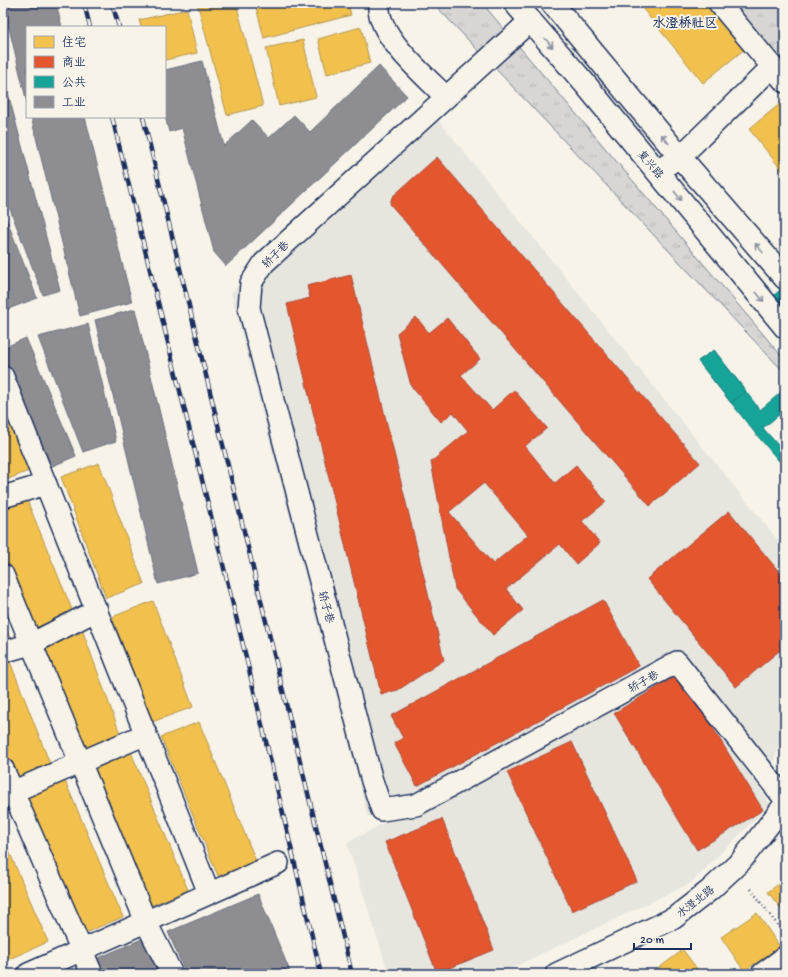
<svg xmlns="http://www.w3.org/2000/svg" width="788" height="977" font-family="'Gochi Hand','LXGW WenKai TC',sans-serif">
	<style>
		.built { fill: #e6e5de }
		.park { fill: url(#park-tufts); stroke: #798299 }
		.homes { fill: #f2c14e; stroke: #b29553 }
		.shops { fill: #e4572e; stroke: #a84b3c; fill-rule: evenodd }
		.public { fill: #17a398; stroke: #188087 }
		.industry { fill: #8d8d92; stroke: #6b7182 }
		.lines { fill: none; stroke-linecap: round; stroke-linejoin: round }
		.minor-casing { stroke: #1b2f5e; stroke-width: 24 }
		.major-casing { stroke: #1b2f5e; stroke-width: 25 }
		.path { stroke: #1b2f5e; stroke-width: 2.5; stroke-dasharray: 1 3; stroke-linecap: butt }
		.minor { stroke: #f7f3e8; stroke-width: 21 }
		.major { stroke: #f7f3e8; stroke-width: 22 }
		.rail-casing { stroke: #1b2f5e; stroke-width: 4.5 }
		.rail { stroke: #f7f3e8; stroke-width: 3; stroke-dasharray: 9; stroke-linecap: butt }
		.oneway { stroke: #8991a3 }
		.labels { text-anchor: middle; stroke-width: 4; stroke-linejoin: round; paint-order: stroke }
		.street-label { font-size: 11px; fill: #1b2f5e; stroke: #f7f3e8 }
		.quarter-label { font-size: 13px; font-weight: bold; fill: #1b2f5e; stroke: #f7f3e8 }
	</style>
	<defs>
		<pattern id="park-tufts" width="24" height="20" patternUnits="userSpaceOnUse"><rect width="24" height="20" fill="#d7d6d4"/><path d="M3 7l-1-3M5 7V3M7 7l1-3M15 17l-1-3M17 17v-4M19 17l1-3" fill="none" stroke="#b8b8b8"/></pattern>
	</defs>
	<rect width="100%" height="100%" fill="#f7f3e8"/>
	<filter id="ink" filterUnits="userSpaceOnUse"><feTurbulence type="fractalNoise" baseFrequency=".025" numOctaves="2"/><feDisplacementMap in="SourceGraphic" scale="8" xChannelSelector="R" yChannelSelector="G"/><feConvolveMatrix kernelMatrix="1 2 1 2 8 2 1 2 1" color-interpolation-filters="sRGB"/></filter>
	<g filter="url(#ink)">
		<path class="built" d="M430,110l355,439v175l-16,53 -88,-110 89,137 -79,79 -192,91h-110l-42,-131 330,-180 -6,-8 -303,162 -137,-524z"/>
		<path class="park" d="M433,3h49l303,357v13z
			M718,3h67v82z"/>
		<path class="homes" d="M136,3h21l-20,5z
			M209,3h27l27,103 -36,9 -29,-109z
			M255,3h93l3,12 -87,23z
			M638,3h71l37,45 -43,35z
			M187,9l10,44 -32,7v-33h-24l-2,-7z
			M361,27l9,36 -43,11 -9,-35z
			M303,40l13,57 -37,9 -13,-58z
			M781,103l4,5v66l-36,-45z
			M3,405l28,65 -28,11z
			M99,463l45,121 -38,14 -45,-121z
			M24,493l49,119 -38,16 -32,-76v-50z
			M153,601l40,106 -41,15 -40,-105z
			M3,620l7,19 -7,2z
			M83,632l39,107 -39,14 -39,-107z
			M9,659l41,105 -38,15 -9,-23v-95z
			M199,722l57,139 -38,15 -57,-139z
			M131,752l57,138 -43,18 -56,-138z
			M65,781l58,136 -43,18 -57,-136z
			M3,837l45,105 -39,17 -6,-13z
			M785,879v35l-17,-22z
			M757,913l23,34 -36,24 -23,-34z
			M683,950l18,24h-48l-1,-1z"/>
		<path class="shops" d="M437,157l263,306 -50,43 -260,-302 2,-7z
			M351,275l93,385 -46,30 -17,4 -94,-390 23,-6 -3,-12z
			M416,317l13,16 18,-15 33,41 -19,16 31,35 22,-20 33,38 -22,18 30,37 21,-18 30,37 -24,19 18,22 -24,21 -16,-20 -54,45 17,21 -30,25 -38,-46 -24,-127 37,-31 -15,-19 -12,10 -30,-36 -14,-53zM484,483l44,52 -35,29 -44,-52z
			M729,511l56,68v67l-49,41 -89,-108z
			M603,600l36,66 -222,120 -23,-43 9,-5 -12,-22z
			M680,674l83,136 -66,40 -83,-137z
			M572,742l65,139 -65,30 -65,-139z
			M442,819l52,131 -57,23 -52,-131z"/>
		<path class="public" d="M785,286v41l-22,-23z
			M714,350l46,60 25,-21v21l-22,18 22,25v15l-30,-35 -57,-72z
			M714,350l32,41 -15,12 -33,-42z"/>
		<path class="industry" d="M3,3h53l6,24h-35v76z
			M202,61l22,85 28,-26 17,18 25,-23 16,17 69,-66 28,30 -181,170 -12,-14 -32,-124 -13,4 -4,-16v-46z
			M3,74l57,216 -17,5 -40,-104z
			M31,117h54l47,185 -52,14z
			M3,210l34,88 -34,13z
			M135,309l63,264 -40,11 -63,-264z
			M88,324l28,117 -33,11 -45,-115z
			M26,338l50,118 -28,12 -45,-107v-13z
			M258,894l33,80h-105l-18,-42z
			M144,938l16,36h-60l-6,-14z"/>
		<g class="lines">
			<g class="minor-casing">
				<path id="minor" d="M379,3c-4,31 47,74 67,94
					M719,3l66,79
					M530,21l-266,242 -13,20 -2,25 123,473 10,29 34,-5 261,-143 108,137
					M657,171l23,-14 92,-90
					M3,377l206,516
					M3,497l43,-13
					M3,575l143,347 26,52
					M3,652l28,-8 66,-34
					M3,769l89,205
					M3,796l143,-62
					M28,974l250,-111
					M556,974l118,-56 36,-28 31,-29 44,-57
					M762,974l23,-17"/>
			</g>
			<g class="major-casing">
				<path id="major" d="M515,3l71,82 199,242
					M552,3l128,154 105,121"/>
			</g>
			<path class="path" d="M751,889l34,46"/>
			<use href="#minor" class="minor"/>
			<use href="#major" class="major"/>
			<g class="rail-casing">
				<path id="rail" d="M84,3l6,24
					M112,3l7,24
					M112,117l133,536 76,321
					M143,117l209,857"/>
			</g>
			<use href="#rail" class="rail"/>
		</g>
		<defs><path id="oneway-shaft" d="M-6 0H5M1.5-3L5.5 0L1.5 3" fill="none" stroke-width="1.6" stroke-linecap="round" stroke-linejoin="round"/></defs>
		<g class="oneway">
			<use href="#oneway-shaft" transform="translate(549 43) rotate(49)"/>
			<use href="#oneway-shaft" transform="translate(665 139) rotate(-130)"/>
			<use href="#oneway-shaft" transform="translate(678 196) rotate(51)"/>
			<use href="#oneway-shaft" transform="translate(759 248) rotate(-131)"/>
			<use href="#oneway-shaft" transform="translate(760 297) rotate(51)"/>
		</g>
	</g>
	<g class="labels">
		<g class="street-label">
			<text transform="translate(651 164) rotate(50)" y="4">复兴路</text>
			<text transform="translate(275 254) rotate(-45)" y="4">轿子巷</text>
			<text transform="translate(327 607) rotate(75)" y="4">轿子巷</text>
			<text transform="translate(643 681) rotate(-29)" y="4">轿子巷</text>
			<text transform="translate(695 901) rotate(-38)" y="4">水澄北路</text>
		</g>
		<g class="quarter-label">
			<text x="685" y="27">水澄桥社区</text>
		</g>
	</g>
	<rect width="788" height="977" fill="none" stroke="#f7f3e8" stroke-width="16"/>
	<rect x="8" y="8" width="772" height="961" fill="none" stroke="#1b2f5e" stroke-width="1.5" filter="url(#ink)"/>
	<rect x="26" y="26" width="140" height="92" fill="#f7f3e8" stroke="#9fa5b1"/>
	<rect x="34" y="36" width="20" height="12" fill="#f2c14e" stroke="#9fa5b1"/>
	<text x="62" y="46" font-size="12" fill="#1b2f5e">住宅</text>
	<rect x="34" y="56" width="20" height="12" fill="#e4572e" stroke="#9fa5b1"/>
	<text x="62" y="66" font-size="12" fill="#1b2f5e">商业</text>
	<rect x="34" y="76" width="20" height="12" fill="#17a398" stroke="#9fa5b1"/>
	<text x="62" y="86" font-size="12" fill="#1b2f5e">公共</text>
	<rect x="34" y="96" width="20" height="12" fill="#8d8d92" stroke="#9fa5b1"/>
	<text x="62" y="106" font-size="12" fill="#1b2f5e">工业</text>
	<path d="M634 943v6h57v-6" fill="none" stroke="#1b2f5e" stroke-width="2"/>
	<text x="640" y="943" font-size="12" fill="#1b2f5e" stroke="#f7f3e8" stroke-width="3" paint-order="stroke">20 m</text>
</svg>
